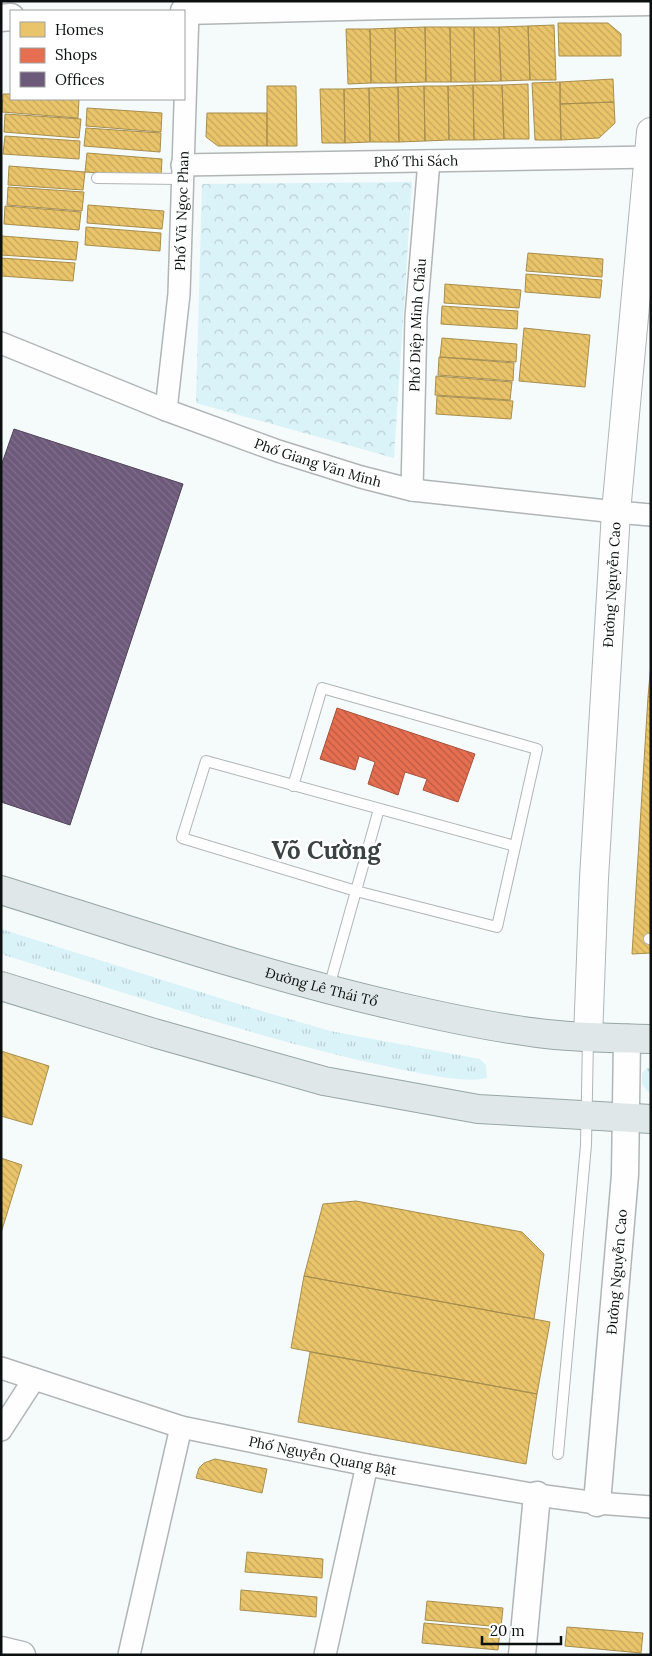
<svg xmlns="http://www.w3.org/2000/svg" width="652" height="1656" font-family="Lora,serif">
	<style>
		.grass { fill: url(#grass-tufts) }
		.forest { fill: url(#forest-crowns) }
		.homes { fill: url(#homes-back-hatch); stroke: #a78e4f }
		.shops { fill: url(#shops-back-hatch); stroke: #a6523e }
		.offices { fill: url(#offices-back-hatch); stroke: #50435a }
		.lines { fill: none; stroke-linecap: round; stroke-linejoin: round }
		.service-casing { stroke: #b1b5b6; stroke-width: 12 }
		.minor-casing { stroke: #b1b5b6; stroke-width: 24 }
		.tertiary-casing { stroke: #b1b5b6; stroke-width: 29 }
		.secondary-casing { stroke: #b1b5b6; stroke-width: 30 }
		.primary-casing { stroke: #98a6a6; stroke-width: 30 }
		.service { stroke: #fefefe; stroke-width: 10 }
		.minor { stroke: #fefefe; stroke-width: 21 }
		.tertiary { stroke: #fefefe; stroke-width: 26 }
		.secondary { stroke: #fefefe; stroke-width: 28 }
		.primary { stroke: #e0e7e8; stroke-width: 28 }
		.labels { text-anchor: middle; stroke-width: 5; stroke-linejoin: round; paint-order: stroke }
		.street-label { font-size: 14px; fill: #0d1010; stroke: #fff }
		.town-label { font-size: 24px; font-weight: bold; fill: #3b4243; stroke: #fff }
	</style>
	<defs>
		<pattern id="grass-tufts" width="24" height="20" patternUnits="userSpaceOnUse" patternTransform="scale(1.25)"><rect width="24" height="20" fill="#daf3f9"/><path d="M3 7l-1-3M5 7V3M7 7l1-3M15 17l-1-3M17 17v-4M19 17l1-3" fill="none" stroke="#bacfd4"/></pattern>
		<pattern id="forest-crowns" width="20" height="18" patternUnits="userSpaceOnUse" patternTransform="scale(1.25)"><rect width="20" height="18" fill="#daf3f9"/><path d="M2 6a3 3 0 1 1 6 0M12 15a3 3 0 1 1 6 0" fill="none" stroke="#bacfd4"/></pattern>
		<pattern id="homes-back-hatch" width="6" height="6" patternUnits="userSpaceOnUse" patternTransform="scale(1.25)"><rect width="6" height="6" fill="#e9c46a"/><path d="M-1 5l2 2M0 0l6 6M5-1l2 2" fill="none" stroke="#c7a75b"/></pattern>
		<pattern id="shops-back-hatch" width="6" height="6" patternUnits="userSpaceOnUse" patternTransform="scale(1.25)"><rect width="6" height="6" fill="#e76f51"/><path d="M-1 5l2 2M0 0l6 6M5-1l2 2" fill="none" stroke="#ba5a42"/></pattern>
		<pattern id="offices-back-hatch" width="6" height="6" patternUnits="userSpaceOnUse" patternTransform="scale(1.25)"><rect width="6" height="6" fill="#6d597a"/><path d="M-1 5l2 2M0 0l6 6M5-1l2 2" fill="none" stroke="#7f7089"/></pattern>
	</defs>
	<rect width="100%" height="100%" fill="#f5fafa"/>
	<path class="grass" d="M1,929l244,77 85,25 150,28 6,6 1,13c-23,6 -73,-6 -97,-11 -132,-28 -260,-73 -389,-113z
		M648,1068h3v24h-3l-6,-8v-11z"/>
	<path class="forest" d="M412,182l-18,276 -198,-55 6,-219z"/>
	<path class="homes" d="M558,23h50l13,11v22h-62z
		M554,25l2,55h-26l-2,-54z
		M528,26l2,54 -29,1 -2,-54z
		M425,27l1,55 -30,1 -1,-55z
		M425,27h25l1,55h-25z
		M450,27h24l1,55h-24z
		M474,27h25l2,54 -26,1z
		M395,28l1,55h-25l-1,-54z
		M346,29h24l1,54 -23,1z
		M613,79l1,23 -54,2v-22z
		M560,82l1,58h-26l-3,-57z
		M528,84l1,55h-25l-2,-54z
		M473,85h29l2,54 -30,1z
		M473,85l1,55h-25l-1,-54z
		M267,86h29l1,60h-30z
		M424,86l1,55 -26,1 -1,-55z
		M424,86h24l1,54 -24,1z
		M398,87l1,55h-29l-1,-54z
		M369,88l1,54 -25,1 -1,-54z
		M320,89h24l1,54h-23z
		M3,94h8v5h68l-1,19 -76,-6z
		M614,102l1,21 -16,15 -38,2 -1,-36z
		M87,108l75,5 -1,19 -75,-6z
		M207,113h60v33h-49l-12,-9z
		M5,114l76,5 -2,19 -75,-6z
		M86,128l75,5 -1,19 -76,-6z
		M5,136l75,5 -1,18 -76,-5z
		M87,153l75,6 -1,18 -76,-5z
		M9,166l76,6 -2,18 -75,-5z
		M8,187l76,5 -2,19 -75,-6z
		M88,205l76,6 -2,18 -75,-6z
		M5,206l76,6 -2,18 -75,-6z
		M86,227l75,6 -1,18 -75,-6z
		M2,236l76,6 -2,18 -75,-5z
		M528,253l75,6 -1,18 -76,-6z
		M1,258l74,5 -2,18 -72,-5z
		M526,274l76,6 -2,18 -75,-6z
		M445,284l76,6 -2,18 -75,-5z
		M442,306l76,5 -1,18 -76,-5z
		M524,328l66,7 -5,52 -66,-6z
		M442,338l75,6 -1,18 -76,-5z
		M439,357l75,6 -1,18 -75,-6z
		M436,376l76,6 -2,18 -75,-5z
		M437,396l76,5 -2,18 -75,-5z
		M651,663v34h-3z
		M648,697h3v256l-19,1z
		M1,1051l48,15 -17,59 -31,-9z
		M1,1158l21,7 -21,68z
		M356,1201l166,31 22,22 -10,65 -230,-43 19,-72z
		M304,1276l246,46 -13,72 -246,-46z
		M310,1352l227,42 -11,70 -228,-42z
		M215,1459l52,10 -5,24 -66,-15 3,-10 5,-5z
		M247,1552l76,7 -1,19 -77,-6z
		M241,1590l76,7 -1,20 -76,-7z
		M427,1601l76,7 -2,19 -76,-7z
		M424,1623l76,7 -2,20 -76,-7z
		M567,1627l76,6 -2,20 -76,-7z"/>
	<path class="shops" d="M337,708l138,46 -17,48 -35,-12 4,-11 -22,-7 -7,23 -30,-11 7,-22 -16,-6 -4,14 -35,-11z"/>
	<path class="offices" d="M14,429l169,55 -113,341 -69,-23v-336z"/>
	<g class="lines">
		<g class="service-casing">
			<path id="service" d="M97,178l84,1
				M293,786l29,-98 215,61 -40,178 -141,-36 -174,-53 24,-77 309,85
				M649,939h2
				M329,987l50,-178
				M558,1454l28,-309 2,-106"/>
		</g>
		<g class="minor-casing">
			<g id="minor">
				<path id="s1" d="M182,165l469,-8"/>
				<path id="s2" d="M1,343l165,67 112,41 83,26 51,13 204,22 35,3"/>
				<path id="s3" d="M166,410l13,-116 9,-283"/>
				<path id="s4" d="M412,490l4,-173 13,-156"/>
				<path id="s5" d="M1,1368l180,59 186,38 170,30 60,8 54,4"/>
				<path d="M1,1430l33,-51"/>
				<path d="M129,1655l52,-228"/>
				<path d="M325,1655l42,-190"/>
			</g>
		</g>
		<g class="tertiary-casing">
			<g id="tertiary">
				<path d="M184,11l203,-5 264,-4"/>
				<path d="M1,18l10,-1"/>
				<path id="s6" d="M597,1503l28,-328 2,-137"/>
				<path d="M1,1650l21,5"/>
				<path d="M522,1655l15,-160"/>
			</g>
		</g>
		<g class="secondary-casing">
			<g id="secondary">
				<path id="s7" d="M588,1038l6,-160 22,-366 35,-380"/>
			</g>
		</g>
		<g class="primary-casing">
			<g id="primary">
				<path id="s8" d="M1,890c131,41 261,85 395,116 47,11 94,21 142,27 37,5 75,5 113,6"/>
				<path d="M1,986l153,47 170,48 154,28 173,10"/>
			</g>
		</g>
		<use href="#service" class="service"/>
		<use href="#minor" class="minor"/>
		<use href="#tertiary" class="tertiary"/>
		<use href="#secondary" class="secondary"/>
		<use href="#primary" class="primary"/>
	</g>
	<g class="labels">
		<g class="street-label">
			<text dy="5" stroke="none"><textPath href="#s1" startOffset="234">Phố Thi Sách</textPath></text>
			<text dy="5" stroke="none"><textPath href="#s3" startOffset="200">Phố Vũ Ngọc Phan</textPath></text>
			<text dy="5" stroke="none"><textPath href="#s4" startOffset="165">Phố Diệp Minh Châu</textPath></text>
			<text dy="5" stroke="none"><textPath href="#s2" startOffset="339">Phố Giang Văn Minh</textPath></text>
			<text dy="5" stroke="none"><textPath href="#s7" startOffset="454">Đường Nguyễn Cao</textPath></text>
			<text dy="5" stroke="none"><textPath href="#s8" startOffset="335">Đường Lê Thái Tổ</textPath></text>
			<text dy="5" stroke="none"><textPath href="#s6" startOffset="232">Đường Nguyễn Cao</textPath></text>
			<text dy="5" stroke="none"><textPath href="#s5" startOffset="334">Phố Nguyễn Quang Bật</textPath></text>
		</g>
		<g class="town-label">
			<text x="326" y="859">Võ Cường</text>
		</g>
	</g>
	<rect width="652" height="1656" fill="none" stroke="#0d1010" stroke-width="5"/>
	<rect x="10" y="10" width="175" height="90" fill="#ffffff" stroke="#9e9f9f"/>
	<rect x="20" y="22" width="25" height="15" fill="#e9c46a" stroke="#9e9f9f"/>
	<text x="55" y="35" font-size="15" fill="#0d1010">Homes</text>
	<rect x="20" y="48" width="25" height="15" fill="#e76f51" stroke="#9e9f9f"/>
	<text x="55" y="60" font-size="15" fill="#0d1010">Shops</text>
	<rect x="20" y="72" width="25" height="15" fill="#6d597a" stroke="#9e9f9f"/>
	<text x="55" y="85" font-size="15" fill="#0d1010">Offices</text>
	<path d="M482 1636v8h79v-8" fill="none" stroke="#0d1010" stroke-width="2.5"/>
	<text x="490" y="1636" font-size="15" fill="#0d1010" stroke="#ffffff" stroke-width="4" paint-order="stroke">20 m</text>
</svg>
